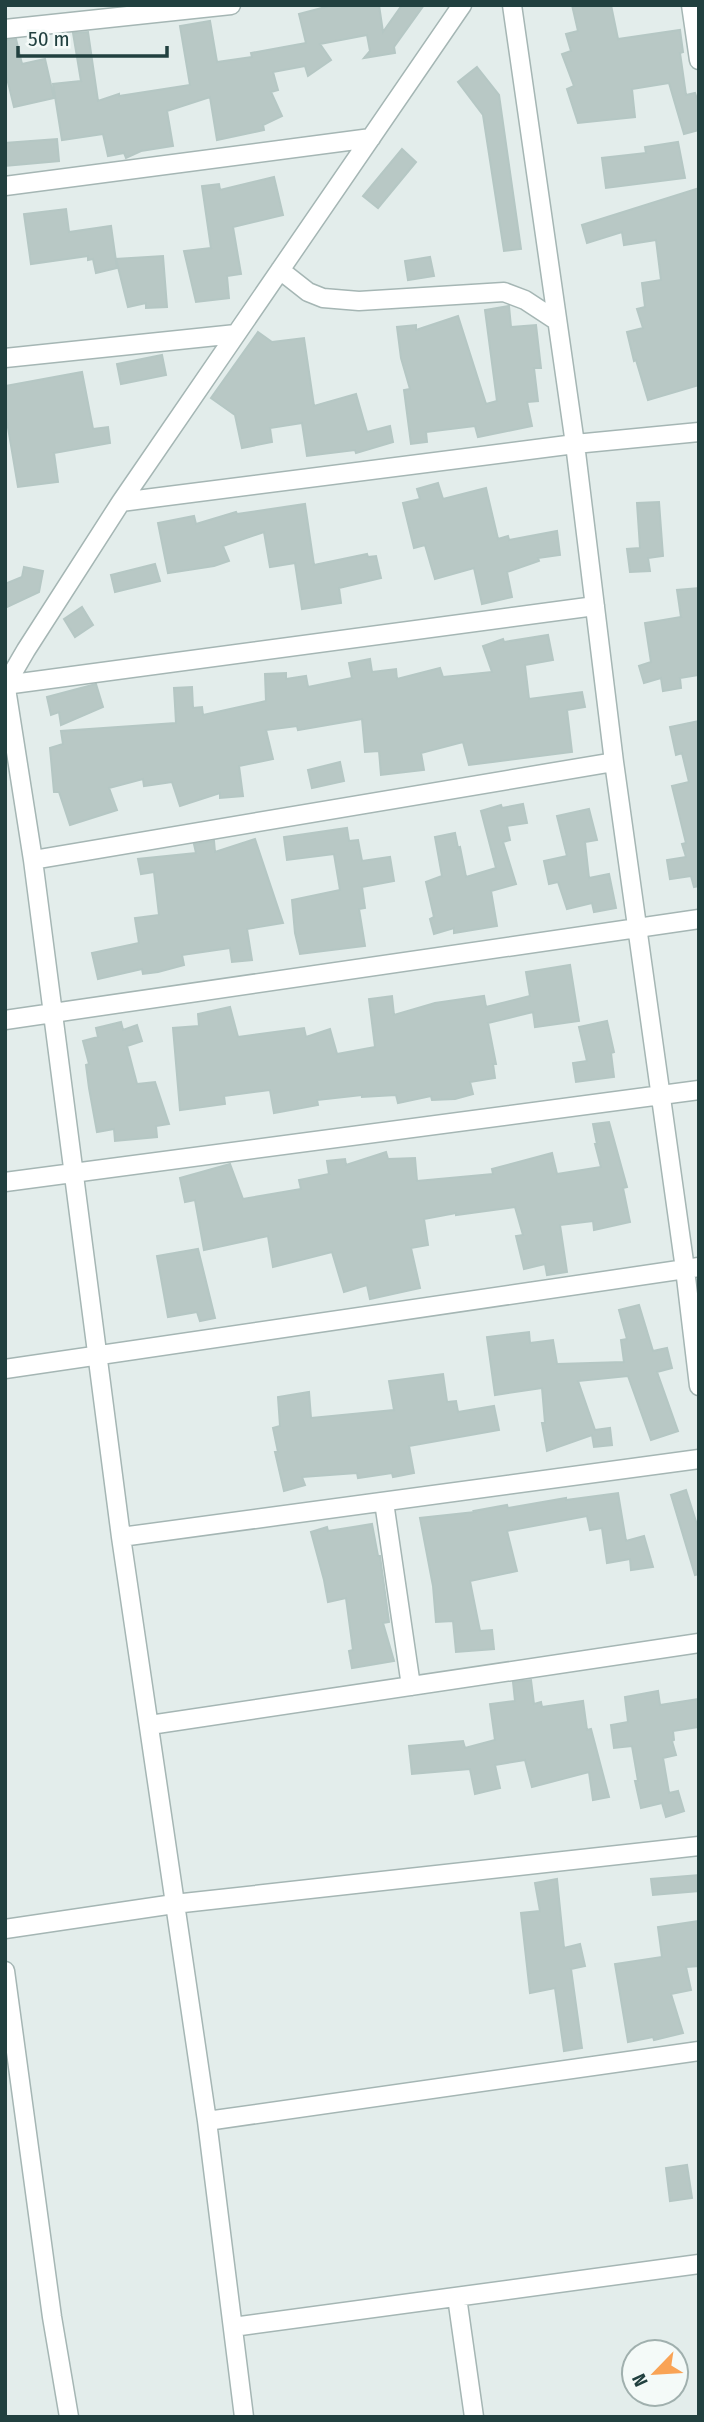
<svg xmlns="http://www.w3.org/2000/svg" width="704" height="2422" font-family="'Fira Sans Condensed',sans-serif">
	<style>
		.building { fill: #b8c8c5; stroke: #b5c7c4; stroke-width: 2 }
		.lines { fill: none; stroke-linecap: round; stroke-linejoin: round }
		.minor-casing { stroke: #a5b6b4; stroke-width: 21 }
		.minor { stroke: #fff; stroke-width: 18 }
	</style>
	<rect width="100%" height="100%" fill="#e3edeb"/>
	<path class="building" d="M333,5h46l4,27 19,-27h22l-30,42 1,6 -31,5 6,-7 -3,-16 -47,9 11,16 -23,16 -3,-10 -32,6 5,18 -7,2 11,24 -19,9 1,5 -47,10 -7,-43 -43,14 6,35 -32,5 -15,7 -2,-5 -16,3 -5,-22 -41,6 -9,-56 28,-3 -8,-48 15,-1 10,69 21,-7v2l71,-11 -10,-59 30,-5 7,41 35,-5 -1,-4 55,-10 -7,-29z
		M572,5h39l7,34 62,-9 3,22 -3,1 6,42 9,-2 4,12v25l-15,4 -15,-51 -37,6 3,28 -57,6 -11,-34 7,-3 -12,-32 9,-3 -5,-17 12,-3z
		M16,39l6,25 23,-5 9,39 -40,9 -9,-37v-30z
		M477,67l22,28 22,154 -17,2 -21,-136 -25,-33z
		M57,139l2,22 -54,5v-23z
		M678,142l7,36 -79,10 -4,-30 44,-5 -1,-6z
		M402,149l14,13 -38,46 -15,-12z
		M274,177l9,38 -50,12 8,47 -14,2 2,22 -33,4 -12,-51 27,-3 -9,-62 17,-2 1,6z
		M699,188v197l-51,15 -12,-40 -2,1 -7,-29 16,-4 -6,-19 8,-2 -3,-24 19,-3 -5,-40 -32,5 -2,-13 -35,11 -5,-18z
		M66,209l3,23 42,-6 6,42 -21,5 -3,-14 -5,1v-4l-57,8 -7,-50z
		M163,256l4,51 -21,1v-5l-18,4 -12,-48z
		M430,257l4,19 -26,4 -3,-19z
		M509,306l2,21 25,-2 5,43h-7l4,33 -11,1 5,24 -54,11 -3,-11 -49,6 1,10 -16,2 -7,-54 6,-1 -9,-31 -4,-31 19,-2v5l42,-14 28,88 11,-3 -12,-91z
		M258,332l14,10 32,-4 10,68 42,-12 11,38 23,-6 3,16 -37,11 -1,-3 -48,6 -5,-33 -32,5 2,14 -30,6 -7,-33 -24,-17z
		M162,355l4,20 -45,9 -4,-20z
		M82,372l11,57 15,-2 2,16 -56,10 4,29 -40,5 -13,-77v-24z
		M438,483l5,16 43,-11 12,51 10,-3 1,4 48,-9 3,24 -22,3 1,3 -32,11 5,25 -30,7 -8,-36 -39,11 -10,-34 -11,3 -11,-45 17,-4 -3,-10z
		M659,502l4,54 -15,2 2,13 -20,1 -3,-23 13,-1 -3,-45z
		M305,504l9,61 53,-11 1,3 8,-1 5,22 -42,10 2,15 -39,6 -7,-46 -25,4 -6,-35 -41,14 6,15 -15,5 -46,7 -10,-50 36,-7 2,8 40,-12 1,2z
		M155,564l5,17 -45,11 -4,-17z
		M24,567l19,4 -4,21 -34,16v-24l17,-7z
		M699,588v87l-19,3 1,10 -18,3 -2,-13 -17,5 -5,-17 12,-4 -6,-39 36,-6 -4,-27z
		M82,607l11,18 -18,12 -11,-18z
		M548,635l5,25 -28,5 4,34 53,-7 3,15 -18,3 5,42 -103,13 -6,-23 -42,11 3,17 -43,5 -2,-24 -14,1 -3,-33 -64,11 -1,-4 -31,4 7,29 -34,7 4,30 -23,2v-5l-40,13 -8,-24 -28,4 -1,-7 -34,9 8,22 -47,15 -11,-33h-5l-4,-44 13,-4 -2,-13 115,-8 -2,-35 18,-1 1,21 9,-1 1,8 63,-14 -1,-27 21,-1v6l20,-3 2,11 44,-9 -3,-15 21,-4 2,13 24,-3 1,10 43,-11 3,9 49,-5 -9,-26 20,-7 1,3z
		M96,684l7,23 -42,18 -2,-13 -8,3 -4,-18z
		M699,721v165l-5,1 -3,-11 -21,3 -3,-19 19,-3 -4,-13 4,-1 -14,-57 17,-4 -7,-29 -6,2 -6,-28z
		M340,762l4,19 -32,7 -4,-18z
		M523,804l4,19 -20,3 3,14 -7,2 13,42 -25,7 6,35 -43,7v-5l-20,6 -4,-15 4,-2 -8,-35 16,-6 -7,-39 20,-4 3,15 2,-1 6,30 30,-9 -15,-57 20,-6 1,3z
		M589,809l8,31 -12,2 4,36 20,-4 7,34 -22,4 -2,-9 -25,6 -9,-27 -9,2 -5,-23 23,-5 -10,-40z
		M347,828l2,13 9,-1 4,21 28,-4 4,24 -32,6 3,21 -6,1 6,37 -65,8 -5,-21 -3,-33 48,-10 -6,-36 -47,6 -3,-23z
		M255,839l28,84 -36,6 5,31 -20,2 -2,-14 -48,7 2,10 -26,7 -15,2 -1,-5 -44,10 -6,-26 47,-10 -4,-25 24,-3 -5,-43 -13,2 -3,-15 58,-6 -2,-9 20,-3 1,11z
		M570,965l9,56 -44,6 -2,-15 -45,11 8,41h-3l2,14 -25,4 3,12 -18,5 -23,1 -1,-4 -33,7 -2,-8 -34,2v-2l-45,5 1,5 -44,8 -4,-23 -46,6 1,8 -45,6 -7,-82 26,-2 -1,-12 32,-7 8,30 66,-9 2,9 24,-8 7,25 38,-7 -6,-48 23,-3 2,19 41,-12 49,-7 2,11 44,-11 -4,-24z
		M607,1021l7,31 -3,1 3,24 -38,5 -3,-19 14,-2 -8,-34z
		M121,1022l2,8 14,-5 5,16 -15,5 10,38 18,-2 14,42 -13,2 1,11 -42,4 -1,-12 -17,3 -8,-44 -3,-23 3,-1 -6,-23 15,-4 -2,-9z
		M609,1122l18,65 -4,1 7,34 -36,8 -1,-9 -33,4 7,47 -20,3 -2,-11 -21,5 -8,-33 7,-1 -8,-28 -59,8v-2l-32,6 4,26 -17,3 9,40 -50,11 -3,-14 -23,7 -12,-40 -59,15 -5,-31 -64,14 -9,-50 -10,2 -5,-24 50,-14 13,35 58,-10 -2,-9 30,-6 -2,-13 18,-2 1,6 40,-13 2,7 27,-1 2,23 76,-7 -1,-5 60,-16 5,21 44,-7 -6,-23h2l-4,-20z
		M198,1249l17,69 -15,3 -3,-9 -29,5 -11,-61z
		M639,1305l14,46 14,-3 5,20 -15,4 21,59 -27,9 -23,-64 -50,5 17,49 15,-2 2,17 -18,2 -2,-12 -45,16 -5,-28h3l-3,-35 -47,7 -8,-58 42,-5 1,11 23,-3 4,24 67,-2 -3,-22 6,-1 -8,-29z
		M443,1374l4,28 9,-1 2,11 36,-6 5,24 -90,16 5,27 -21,4 -1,-4 -34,5 -1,-5 -55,4 3,8 -21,6 -9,-39h3l-5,-24 7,-2 -2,-29 31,-5 2,26 83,-8 -5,-29z
		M686,1490l13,41v43l-4,1 -24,-80z
		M618,1493l8,48 18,-5 9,31 -22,3 -1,-11 -23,4 -5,-35 -12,2 -3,-14 -80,15 10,40 -47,10 10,50 12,-1 2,19 -38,3 -3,-31 -17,1 -3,-36 -13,-68 55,-6 -1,-1 33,-6 1,3 58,-10v2z
		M372,1524l6,32h2l9,66 -6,1 11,38 -42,7 -3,-17 4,-1 -7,-52 -18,4 -4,-22 -13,-48 16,-5 1,4z
		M531,1680l3,24 7,-2 1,5 41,-6 4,29 4,-1 18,68 -16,3 -4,-28 -57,15 -7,-27 -30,5 5,23 -25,6 -5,-25 -58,5 -3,-28 54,-5 2,7 30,-8 -5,-36 25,-3 -2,-19z
		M658,1691l2,14 39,-6v28l-26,4 1,9 -2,1 4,14 -13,3 6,35 9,-2 6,20 -18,6 -4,-14 -21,5 -6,-27h3l-6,-35 -18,2 -3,-23 17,-3 -3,-25z
		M699,1875v16l-46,4 -2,-16z
		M557,1879l7,69 16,-4 5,22 -14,3 11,79 -18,3 -9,-63 -25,5 -9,-80 19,-2 -5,-28z
		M699,1921v45l-13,1 5,23 -20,4 12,39 -29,7 -1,-3 -25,5 -13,-78 47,-7 -4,-30z
		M687,2165l5,33 -22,3 -4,-33z"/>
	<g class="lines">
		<g class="minor-casing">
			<path id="minor" d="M512,5l63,439 39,318 71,507 14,117
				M691,5l8,55
				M5,29l226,-24
				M5,186l366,-48
				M280,270l28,22 15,6 36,3 145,-9 21,8 32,21
				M5,358l231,-24
				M121,502l454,-58 124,-12
				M5,682l28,178 88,677 86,584 37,296
				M5,685l590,-79
				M5,686l21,-36 95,-148 341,-497
				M33,860l581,-98
				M5,1020l694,-101
				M5,1182l694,-92
				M5,1369l694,-102
				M384,1502l27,184
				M121,1537l578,-78
				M150,1725l549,-82
				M5,1929l169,-25 525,-58
				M5,1971l47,346 17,100
				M207,2121l492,-70
				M457,2297l17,120
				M233,2327l466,-63"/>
		</g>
		<use href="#minor" class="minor"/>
	</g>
	<rect width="704" height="2422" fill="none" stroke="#21403f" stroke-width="14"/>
	<g transform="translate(655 2373) rotate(245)"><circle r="33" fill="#f4faf8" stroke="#a0b0ae" stroke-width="2"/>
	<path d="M0-5L12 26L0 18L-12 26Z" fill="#f9a355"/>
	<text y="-10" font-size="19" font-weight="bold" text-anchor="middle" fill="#21403f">N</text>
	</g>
	<path d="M18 46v10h149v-10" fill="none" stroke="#21403f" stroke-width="3.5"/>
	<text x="28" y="46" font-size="21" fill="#21403f" stroke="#f4faf8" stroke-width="5" paint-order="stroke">50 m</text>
</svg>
